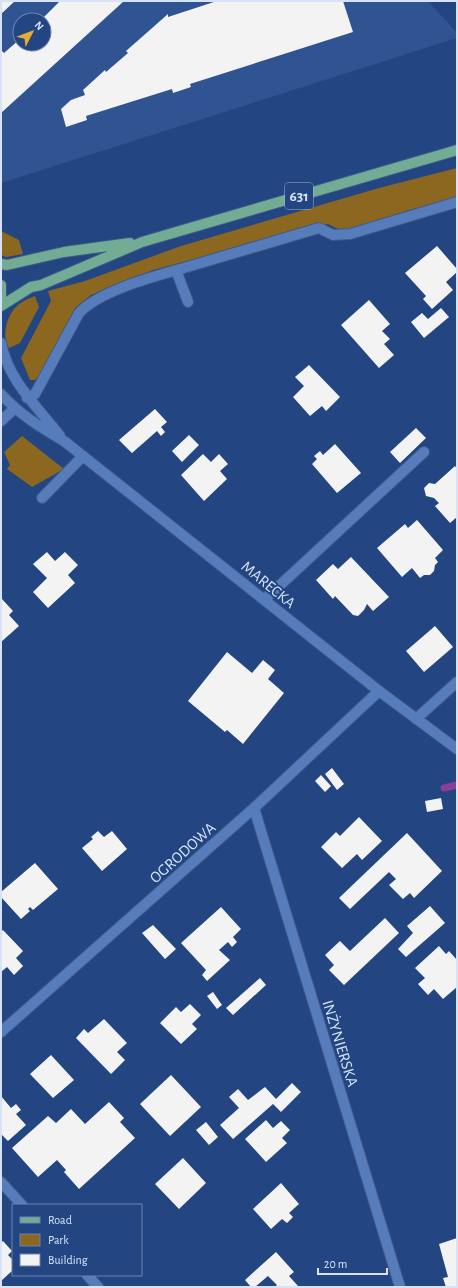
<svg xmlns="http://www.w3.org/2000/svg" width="458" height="1288" font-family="'Alegreya Sans',sans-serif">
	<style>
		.built { fill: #305392; fill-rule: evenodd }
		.green { fill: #8b6720 }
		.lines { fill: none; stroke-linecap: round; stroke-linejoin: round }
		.stream { stroke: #8a3e99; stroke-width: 7 }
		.building { fill: #f3f3f3 }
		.lane-casing { stroke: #3e5a89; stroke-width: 12 }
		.street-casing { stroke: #3e5a89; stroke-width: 12 }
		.secondary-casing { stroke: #3e5a89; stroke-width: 12 }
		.primary-casing { stroke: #3e5a89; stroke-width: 12 }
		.lane { stroke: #577cbc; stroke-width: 10 }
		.street { stroke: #577cbc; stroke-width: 10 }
		.secondary { stroke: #577cbc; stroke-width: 10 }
		.primary { stroke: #73ac94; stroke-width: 10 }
		.labels { text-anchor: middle; stroke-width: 4; stroke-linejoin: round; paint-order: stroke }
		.shield { fill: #234581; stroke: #a0b4d4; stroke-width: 1 }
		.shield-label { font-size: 15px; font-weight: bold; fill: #d6e3f8 }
		.street-label { font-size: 16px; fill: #d6e3f8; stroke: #234581 }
	</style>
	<rect width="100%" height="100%" fill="#234581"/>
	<path class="built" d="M1,1h427l29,32v5l-456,145zM20,20h24v24h-24z"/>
	<path class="green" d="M457,168v29l-47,13 -63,21 -11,-3 -8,-4 -175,46 -62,25 -16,13 -32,63 -8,9h-5l-9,-22 30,-57 -3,-10 37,-10 96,-35 198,-58z
		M1,231l18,9 4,14 -17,3 -5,-2z
		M35,296l4,11 -19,36 -11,5c-8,-12 -2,-34 9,-43 5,-4 11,-7 17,-9z
		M22,436l42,33 -32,18 -25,-18 3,-4 -6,-13z"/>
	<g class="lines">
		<path class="stream" d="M444,788l13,-3"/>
	</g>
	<path class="building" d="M1,1h14l-14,13z
		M60,1h64l-123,112v-63l3,3 16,-14v5h24v-24h-3z
		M217,1h126l10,31 -163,52 1,3 -18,6 -1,-4 -86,27 1,4 -21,7 -5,-18 10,-9 14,-5 -2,-5 22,-20 1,2 22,-19 -2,-2 42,-37v3z
		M437,246l20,23v3l-11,10 7,8 -21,19 -9,-10 3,-3 -21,-23z
		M369,300l21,24 -8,7 8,8 -6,5 10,11 -15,13 -38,-43z
		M441,308l8,9 -25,21 -13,-16 11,-9 6,6z
		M309,365l31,32 -14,14 -4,-5 -12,10 -17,-19 11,-11 -9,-9z
		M155,409l12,13 -6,5 4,5 -4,4 -4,-5 -25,22 -13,-13z
		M416,428l10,10 -26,25 -10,-11z
		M189,435l10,10 -17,17 -10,-11z
		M335,444l26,29 -24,20 -25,-29 5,-5 -3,-3 6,-5 3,4z
		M203,454l8,8 8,-8 9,10 -8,7 7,8 -23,22 -23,-26z
		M455,466l2,3v48l-7,6 -15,-17 4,-3 -5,-5 -8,-2 -2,-8 5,-5 6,1z
		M417,520l26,30 -8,8 3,4 -3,3 -1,6 -4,4h-6l-4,3 -8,-10 -10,9 -25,-29 28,-24 3,4z
		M47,552l8,9 10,-9 13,13 -10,10 7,8 -27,25 -15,-16 14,-14 -14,-14z
		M351,557l38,40 -16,14 -6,-7 -3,6 -6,6 -5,-1 -18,-19 -2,3 -17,-19 17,-16 5,5z
		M2,599l11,12 -4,4 10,11 -18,16z
		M435,626l18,21 -29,25 -18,-21z
		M227,652l25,21 11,-13 12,10 -7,9 16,14 -41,51 -16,-14 -2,2 -37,-31z
		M332,768l12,16 -7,6 -12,-16z
		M321,775l10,11 -6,6 -10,-11z
		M441,798l2,11 -16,3 -2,-11z
		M359,817l23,24 -20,19 -5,-6 -15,14 -21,-21 15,-15 4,4z
		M98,831l6,6 8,-6 15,18 -25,22 -20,-23 11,-9 -2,-2z
		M407,833l35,38 -28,27 -4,-5 -7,6 -14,-14 7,-6 -7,-7 -39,37 -11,-11z
		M35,863l23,26 -25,21 -3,-3 -2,2 2,2 -9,8 -20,-22v-5z
		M430,906l15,17 -39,34 -8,-8 15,-16 -6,-7z
		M221,907l20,22 -8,8 4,5 -5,5 -4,-5 -9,8 11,10 -23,21 -5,-6 4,-5 -25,-27z
		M385,918l14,15 -55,52 -15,-15 5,-5 -9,-10 15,-14 10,10z
		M153,925l23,24 -11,10 -23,-26z
		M3,930l20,21 -7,7 7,8 -9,9 -7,-8 -6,5v-40z
		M439,946l7,8 3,-3 8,9v27l-14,12 -9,-10 -6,6 -10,-11 7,-6 -10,-10z
		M260,978l6,7 -33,30 -7,-7z
		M213,992l9,13 -5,4 -10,-13z
		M190,1004l11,11 -9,9 5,5 -16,15 -21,-21 16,-16 5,5z
		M104,1019l23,24 -10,9 8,8 -14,14 -35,-36 8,-9 4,4z
		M51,1055l23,25 -21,18 -23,-24z
		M171,1075l30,32 -31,29 -30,-32z
		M292,1083l9,9 -20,20 -8,-8 -40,35 -13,-14 19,-17 -10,-11 9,-8 10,11 17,-13 11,12z
		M1,1096l10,12 5,-4 5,6 -5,4 10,11 -18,16 -7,-7z
		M109,1102l15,16 -4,4 15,16 -56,51 -15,-17 2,-2 -9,-10 -19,17 -26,-29 36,-32 8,7 15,-14 14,15z
		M266,1120l7,8 8,-7 9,9 -8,8 5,5 -21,19 -21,-23z
		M206,1122l12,15 -9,8 -13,-15z
		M183,1158l23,25 -27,26 -24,-25z
		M281,1183l18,21 -10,9 4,4 -6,6 -5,-4 -11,10 -18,-20z
		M457,1238v49h-11l-3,-9 5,-1 -9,-33z
		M3,1241l9,10 -4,4 5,5v10l-12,11v-38z
		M276,1252l18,20 -5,4 9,10 -23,1 2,-2 -9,-9 -13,11h-4l-6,-7z"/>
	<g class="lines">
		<g class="lane-casing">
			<path id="lane" d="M176,270l12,32
				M27,398l8,-4 44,-81c21,-23 77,-37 108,-46 44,-13 88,-26 132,-39l14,7 17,-1 107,-32
				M1,421l14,-13
				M265,599l159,-147
				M416,719l41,-37"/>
		</g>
		<g class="street-casing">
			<path id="street" d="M42,498l41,-42
				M254,808l146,479
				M1,1032l253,-224 125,-117
				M1,1182l21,23
				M87,1275l11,12"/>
		</g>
		<g class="secondary-casing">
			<path id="secondary" d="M1,343c8,39 36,63 59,93
				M1,394c18,20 39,33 63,47l315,250 78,58"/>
		</g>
		<g class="primary-casing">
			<path id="primary" d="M1,264l6,1 57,-13 66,-9
				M1,285v16
				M1,306l30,-19 10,-2 101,-43 315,-92"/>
		</g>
		<use href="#lane" class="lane"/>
		<use href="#street" class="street"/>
		<use href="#secondary" class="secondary"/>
		<use href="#primary" class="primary"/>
	</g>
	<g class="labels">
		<rect class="shield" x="285" y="183" width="28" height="26" rx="3"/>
		<g class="shield-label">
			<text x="299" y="201">631</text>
		</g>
		<g class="street-label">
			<text transform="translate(269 584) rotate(39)" y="6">MARECKA</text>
			<text transform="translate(182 852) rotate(-42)" y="6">OGRODOWA</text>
			<text transform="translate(341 1043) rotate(73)" y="6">INŻYNIERSKA</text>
		</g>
	</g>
	<rect width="458" height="1288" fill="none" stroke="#d6e3f8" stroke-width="4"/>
	<rect x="12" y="1204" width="130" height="72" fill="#234581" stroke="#6b84b1"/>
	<rect x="20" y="1217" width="20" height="6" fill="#73ac94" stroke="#6b84b1"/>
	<text x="48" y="1224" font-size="12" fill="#d6e3f8">Road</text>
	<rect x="20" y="1234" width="20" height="12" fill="#8b6720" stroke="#6b84b1"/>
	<text x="48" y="1244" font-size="12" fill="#d6e3f8">Park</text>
	<rect x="20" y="1254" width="20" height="12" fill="#f3f3f3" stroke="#6b84b1"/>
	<text x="48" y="1264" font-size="12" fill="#d6e3f8">Building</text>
	<g transform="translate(32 32) rotate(48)"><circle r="19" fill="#234581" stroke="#6b84b1"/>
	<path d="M0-3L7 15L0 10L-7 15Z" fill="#e6ac36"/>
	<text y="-6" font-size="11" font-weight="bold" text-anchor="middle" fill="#d6e3f8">N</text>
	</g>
	<path d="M318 1268v6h69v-6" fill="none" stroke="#d6e3f8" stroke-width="2"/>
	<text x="324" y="1268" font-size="12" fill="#d6e3f8" stroke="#234581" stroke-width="3" paint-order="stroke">20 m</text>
</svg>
